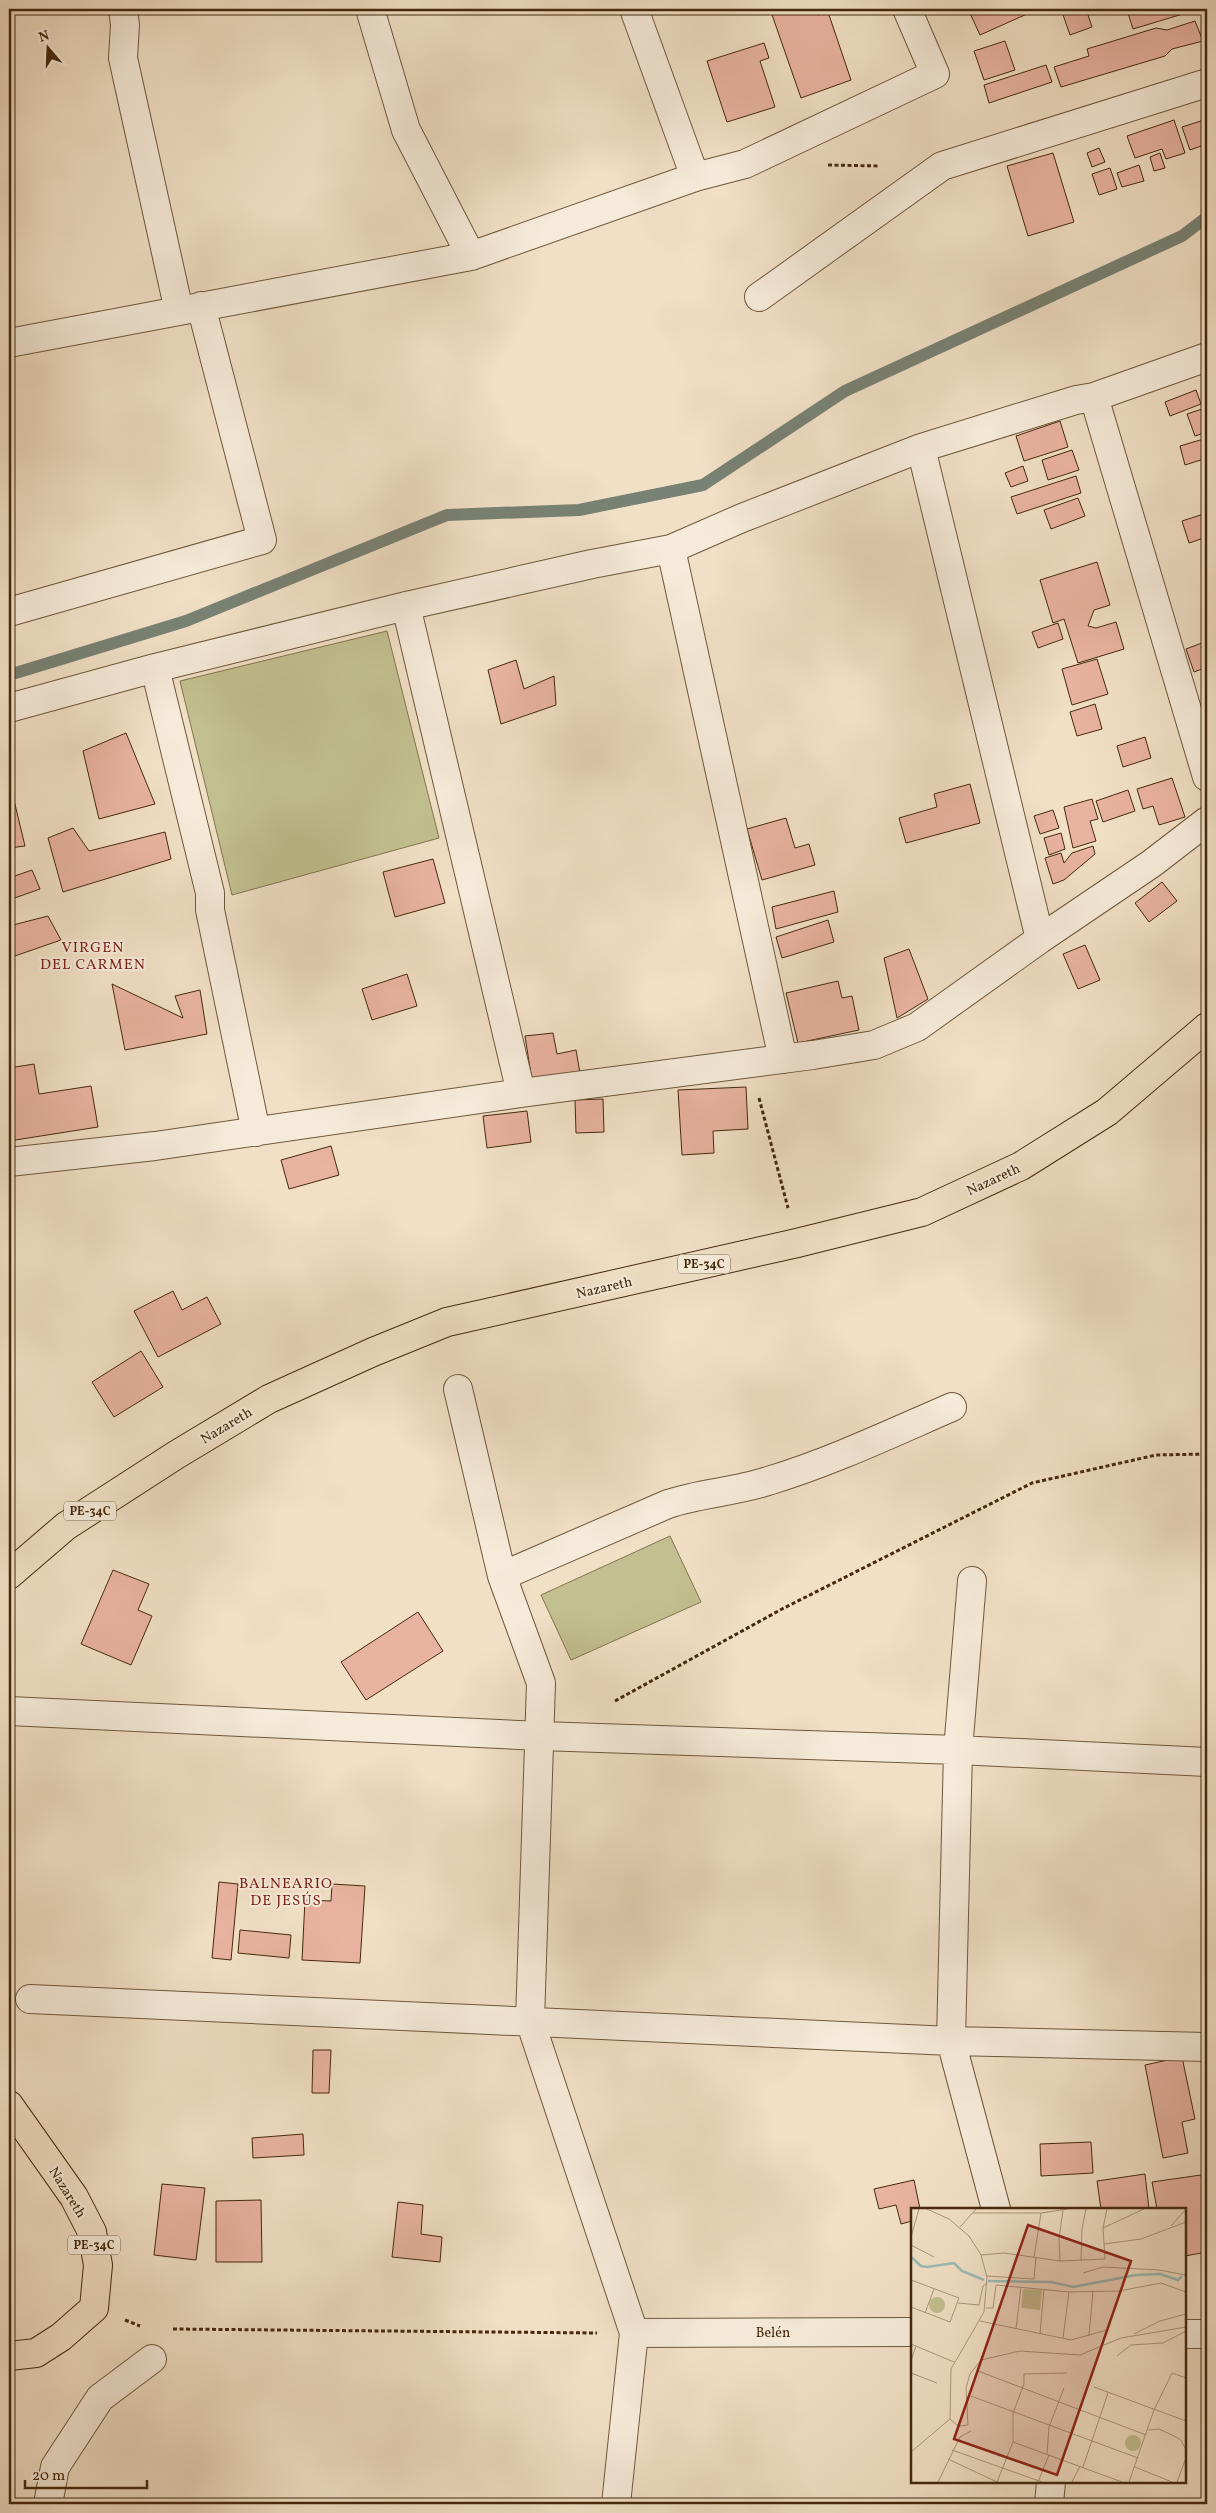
<svg xmlns="http://www.w3.org/2000/svg" width="1216" height="2513" font-family="Vollkorn,serif">
	<style>
		.green { fill: #c2c090; stroke: #83744e }
		.lines { fill: none; stroke-linecap: round; stroke-linejoin: round }
		.stream { stroke: #788274; stroke-width: 12 }
		.building { fill: #e9b3a1; stroke: #44290d }
		.minor-casing { stroke: #6f573b; stroke-width: 30 }
		.major-casing { stroke: #44290d; stroke-width: 30 }
		.path { stroke: #44290d; stroke-width: 3; stroke-dasharray: 4 2.5; stroke-linecap: butt }
		.minor { stroke: #f6ebda; stroke-width: 28 }
		.major { stroke: #f1e0c6; stroke-width: 28 }
		.labels { text-anchor: middle; stroke-width: 4; stroke-linejoin: round; paint-order: stroke }
		.shield { fill: #f6ebda; stroke: #79634a; stroke-width: 1 }
		.shield-label { font-size: 12px; font-weight: bold; fill: #44290d }
		.street-label { font-size: 14px; fill: #44290d; stroke: #f6ebda }
		.neighbourhood-label { font-size: 15px; letter-spacing: 1px; fill: #7a1f14; stroke: #f6ebda }
		.inset-river { fill: none; stroke: #9bbdb8; stroke-width: 2.5 }
		.inset-road { fill: none; stroke: #ac977c; stroke-width: 1 }
		.view { fill: #8f2418; fill-opacity: 0.15; stroke: #8f2418; stroke-width: 2.5 }
		.inset-edge { fill: none; stroke: #44290d; stroke-width: 2.5 }
	</style>
	<rect width="100%" height="100%" fill="#f1e0c6"/>
	<filter id="stains"><feTurbulence type="fractalNoise" baseFrequency=".004" numOctaves="4"/><feColorMatrix values="0 0 0 0 .2 0 0 0 0 .09 0 0 0 0 .02 0 0 0 .5 -.17"/></filter>
	<radialGradient id="worn" r=".72"><stop offset=".6" stop-color="#630" stop-opacity="0"/><stop offset="1" stop-color="#630" stop-opacity=".3"/></radialGradient>
	<path class="green" d="M387,631l52,207 -207,57 -52,-214z
		M670,1536l31,66 -130,58 -30,-65z"/>
	<g class="lines">
		<path class="stream" d="M9,675l177,-54 261,-106 132,-5 124,-25 142,-94 337,-155 25,-19"/>
	</g>
	<path class="building" d="M770,9h45l3,6 10,-3 23,68 -50,18z
		M960,9h75l1,1 -56,25 -11,-24 -7,2z
		M1061,9h25l6,18 -22,8z
		M1130,9h66v1l-63,19 -6,-19z
		M1195,21l8,20 -31,8 -7,7 -104,31 -7,-20 35,-11 -2,-7 69,-21 11,2z
		M1005,41l10,29 -31,10 -10,-29z
		M764,43l5,15 -9,3 15,46 -48,15 -20,-61z
		M1046,65l6,17 -63,21 -5,-18z
		M1207,119v25l-17,6 -8,-23z
		M1174,120l11,33 -19,6 -4,-10 -27,9 -8,-22z
		M1099,148l6,14 -13,5 -5,-14z
		M1053,153l21,69 -46,14 -21,-70z
		M1160,153l5,15 -11,3 -4,-14z
		M1139,165l5,16 -22,6 -5,-14z
		M1110,168l7,21 -18,6 -7,-21z
		M1196,390l5,14 -31,12 -5,-14z
		M1205,408l2,24 -12,4 -8,-22z
		M1060,421l8,26 -44,14 -8,-25z
		M1207,438v20l-22,7 -5,-19z
		M1072,450l7,20 -31,10 -6,-20z
		M1023,466l5,15 -17,6 -6,-14z
		M1076,476l5,17 -64,21 -6,-17z
		M1078,498l7,18 -34,13 -7,-19z
		M1207,513v24l-18,6 -7,-22z
		M1097,562l13,43 -16,5 -6,16 8,2 20,-6 8,27 -46,14 -14,-44 -11,4 -13,-43z
		M1058,623l5,16 -25,9 -6,-16z
		M1207,641v26l-13,5 -8,-23z
		M1097,659l11,35 -36,11 -10,-36z
		M516,660l8,29 30,-13 2,29 -55,19 -13,-54z
		M1095,704l7,25 -25,7 -7,-24z
		M126,733l29,71 -56,15 -16,-68z
		M1145,737l6,21 -28,9 -6,-21z
		M1172,778l13,39 -26,8 -6,-19 -10,3 -6,-20z
		M970,784l10,39 -74,20 -7,-25 38,-11 -3,-13z
		M1128,790l7,21 -32,11 -7,-21z
		M12,792l13,54 -16,2v-55z
		M1092,799l6,20 -8,2 6,20 -23,7 -9,-41z
		M1053,810l6,18 -19,6 -6,-18z
		M786,818l9,30 14,-4 6,21 -53,15 -15,-51z
		M73,828l16,23 76,-19 6,27 -108,33 -15,-54z
		M1061,833l4,16 -16,6 -5,-17z
		M1093,846l2,8 -31,26 -11,4 -8,-26 16,-5 3,10 8,-10z
		M433,859l12,44 -50,14 -12,-45z
		M32,870l8,19 -31,11v-22z
		M1162,882l15,19 -28,21 -14,-19z
		M834,891l4,21 -62,17 -4,-22z
		M48,916l13,24 -52,18v-32z
		M828,920l6,22 -52,16 -6,-21z
		M1085,945l15,35 -22,9 -15,-35z
		M909,949l19,50 -31,19 -13,-60z
		M407,974l10,32 -45,14 -10,-31z
		M838,981l4,17 10,-2 7,34 -61,13 -12,-50z
		M112,984l71,34 -8,-22 25,-6 7,44 -82,16z
		M553,1033l4,21 19,-4 4,23 -48,8 -7,-45z
		M34,1064l5,30 52,-8 7,41 -89,14v-73z
		M746,1087l2,42 -35,2 1,22 -32,2 -4,-65z
		M603,1099l1,33 -28,1 -1,-33z
		M527,1111l4,31 -44,6 -4,-32z
		M331,1146l8,29 -50,14 -8,-29z
		M173,1291l9,19 25,-13 14,27 -63,33 -24,-46z
		M141,1351l22,36 -49,30 -22,-35z
		M113,1570l36,14 -11,26 14,6 -21,49 -50,-21z
		M418,1612l25,39 -77,49 -25,-38z
		M219,1882l19,2 -7,76 -19,-2z
		M332,1884l33,2 -5,77 -58,-3 3,-60 26,1z
		M240,1930l51,5 -2,23 -51,-5z
		M313,2050h18l-2,43h-17z
		M1182,2057l13,62 -13,3 6,31 -25,5 -18,-93z
		M303,2134l1,21 -51,3 -1,-20z
		M1091,2142l2,31 -52,3 -1,-32z
		M1145,2174l4,35h-48l-4,-28z
		M1201,2175l6,40v37l-22,4v-47h-28l-5,-27z
		M914,2180l6,29h-8v12l-11,3 -5,-19 -17,4 -5,-20z
		M162,2184l43,4 -9,72 -42,-5z
		M261,2200l1,62h-46v-61z
		M398,2202l25,3 -2,29 21,3 -2,25 -48,-5z
		M1189,2500l17,1 -1,3h-16z"/>
	<g class="lines">
		<g class="minor-casing">
			<path id="minor" d="M123,9l2,16 -2,33 56,253
				M370,9l36,121 65,126
				M634,9l61,168
				M759,297l183,-131 265,-83
				M9,343l462,-87 224,-79 50,-13 190,-90 -28,-65
				M1094,397l113,380
				M921,448l119,491
				M671,549l112,510
				M406,606l115,487
				M9,612l253,-72 -61,-234
				M155,668l55,225v17l46,222
				M9,708l146,-40 251,-62 186,-42 79,-15 71,-31 179,-70 155,-48 18,-3 113,-40
				M9,1162l146,-16 366,-53 292,-38 61,-10 43,-18 123,-88 111,-75 56,-43
				M458,1389l44,187 39,107 -11,338 104,312 -18,171
				M502,1576l166,-72c32,-11 67,-12 100,-23 63,-19 124,-48 184,-74
				M972,1581l-14,169 -7,291 45,168
				M9,1711l531,25 418,14 249,12
				M30,1999l921,42 256,6
				M634,2333l278,-1
				M1185,2334h22
				M48,2504l7,-37 45,-69 52,-39
				M1049,2504l2,-22"/>
		</g>
		<g class="major-casing">
			<path id="major" d="M9,1575l57,-49 110,-71 93,-56 104,-47 74,-30 350,-79 125,-31 99,-46 86,-54 100,-85
				M9,2105l65,92 18,35 6,33 -4,43 -33,29 -25,16 -27,3"/>
		</g>
		<path class="path" d="M828,165l52,1
			M759,1098l29,110
			M615,1701l167,-92 250,-126 124,-28 51,-1
			M125,2320l15,6
			M173,2329l424,4"/>
		<use href="#minor" class="minor"/>
		<use href="#major" class="major"/>
	</g>
	<g class="labels">
		<g class="shield">
			<rect x="678" y="1254.5" width="52" height="19" rx="4"/>
			<rect x="64" y="1501.5" width="52" height="19" rx="4"/>
			<rect x="68" y="2235.5" width="52" height="19" rx="4"/>
		</g>
		<g class="shield-label">
			<text x="704" y="1268">PE-34C</text>
			<text x="90" y="1515">PE-34C</text>
			<text x="94" y="2249">PE-34C</text>
		</g>
		<g class="street-label">
			<text transform="translate(993 1179) rotate(-25)" y="5">Nazareth</text>
			<text transform="translate(604 1287) rotate(-13)" y="5">Nazareth</text>
			<text transform="translate(226 1425) rotate(-31)" y="5">Nazareth</text>
			<text transform="translate(68 2192) rotate(58)" y="5">Nazareth</text>
			<text x="773" y="2337">Belén</text>
		</g>
		<g class="neighbourhood-label">
			<text x="93" y="952">VIRGEN<tspan x="93" dy="17">DEL CARMEN</tspan></text>
			<text x="286" y="1888">BALNEARIO<tspan x="286" dy="17">DE JESÚS</tspan></text>
		</g>
	</g>
	<g transform="translate(911 2208)">
		<rect width="275" height="275" fill="#f1e0c6"/>
		<path d="M112,81l19,1 -2,20 -19,-2zM18 97a8 8 0 1 1 16 0a8 8 0 1 1-16 0ZM214 235a8 8 0 1 1 16 0a8 8 0 1 1-16 0Z" fill="#c2c090"/>
		<path class="inset-river" d="M0,49l10,9 6,1 27,-4 8,8 22,9M77,73l63,1 22,5 63,-12 24,-1 18,6 4,-4"/>
		<path class="inset-road" d="M16,1l22,10 20,17 12,19 6,22 -3,35 -33,57 -1,50M62,5h68l27,-4M260,18l15,-17M49,19l16,-18M192,20l41,-19M0,29l8,-28M193,36l37,-5 45,-17M0,37l23,12M70,47l23,-2 56,8 45,-2 -2,-31 4,-19M123,49l7,-44M149,53l-1,-22 4,-29M170,53l1,-32 4,-20M172,65l20,-6 56,3 27,5M76,68l47,3 2,-22M0,72l48,18 -9,24 -39,-15M47,95l21,2 4,-19 4,-3M75,100h7l3,-23 73,7 50,-1 42,-8 25,9M14,105l9,-24M69,113l91,19 36,-10M105,121l5,-42M129,126l4,-45M223,126l26,-13 26,-7M178,128l4,-46M152,130l6,-46M0,136l43,18M206,148l14,-11 32,-2 23,-12M0,153l5,-15M67,163l168,64M0,165l26,10M183,179l92,34M60,188l167,62M39,211l8,7 10,-1 -2,-37 4,-14 11,-14 39,-9 60,4 41,-17 65,-11M237,222l11,-1 15,7 7,4 5,10M102,234l109,40M41,242l90,32M0,244l39,-33M136,246l2,-27 15,-39M37,251l49,23M172,259l25,-74M224,259l37,15M27,274l22,-45 11,-6M86,274l16,-40v-29l11,-29v-10l43,-1M127,274l11,-27M161,274l8,-16M218,274l25,-72 18,-37 14,5M266,274l9,-24"/>
		<path class="view" d="M117,17l103,36 -74,214 -103,-36z"/>
		<rect width="275" height="275" class="inset-edge"/>
	</g>
	<rect width="1216" height="2513" fill="none" stroke="#f1e0c6" stroke-width="30"/>
	<rect x="10" y="10" width="1196" height="2493" fill="none" stroke="#44290d" stroke-width="2.5"/>
	<rect x="15" y="15" width="1186" height="2483" fill="none" stroke="#44290d"/>
	<g transform="translate(48 48) rotate(341)" stroke="#f6ebda" stroke-width="4" paint-order="stroke">
	<path d="M0-4L9 19L0 12L-9 19Z" fill="#44290d"/>
	<text y="-8" font-size="14" font-weight="bold" text-anchor="middle" fill="#44290d">N</text>
	</g>
	<path d="M25 2480v8h122v-8" fill="none" stroke="#44290d" stroke-width="2.5"/>
	<text x="32" y="2480" font-size="15" fill="#44290d" stroke="#f6ebda" stroke-width="4" paint-order="stroke">20 m</text>
	<rect width="100%" height="100%" filter="url(#stains)"/>
	<rect width="100%" height="100%" fill="url(#worn)"/>
</svg>
